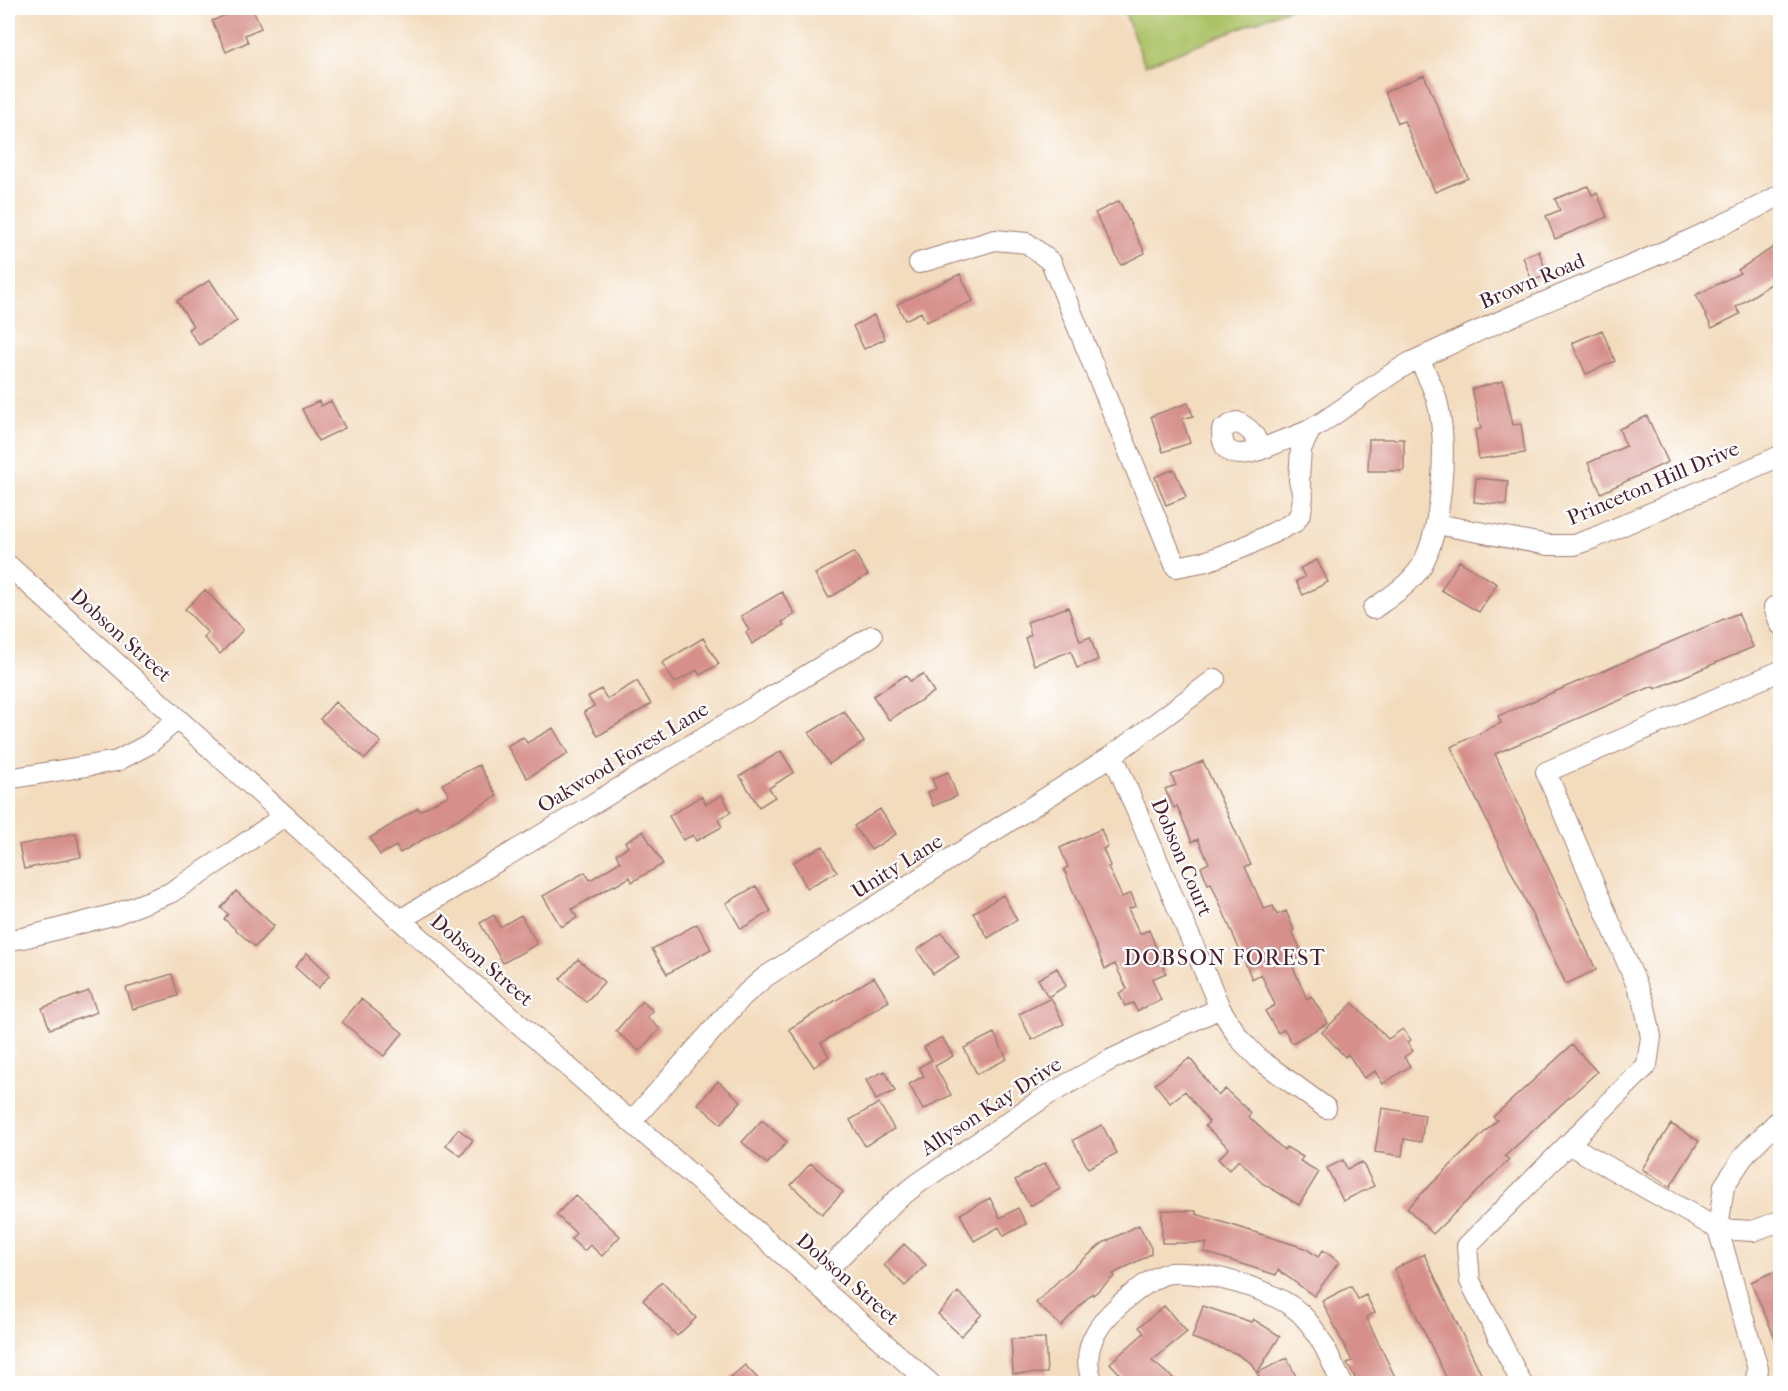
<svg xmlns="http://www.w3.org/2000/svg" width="1788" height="1391" font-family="'IM FELL French Canon',serif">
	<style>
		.green { fill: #acc266; stroke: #7b7048; stroke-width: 1.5 }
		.building { fill: #d68f8a }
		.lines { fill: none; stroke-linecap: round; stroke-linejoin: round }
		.minor-casing { stroke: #9e7e74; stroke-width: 22 }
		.minor { stroke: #fff; stroke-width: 20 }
		.labels { text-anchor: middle; stroke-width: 4.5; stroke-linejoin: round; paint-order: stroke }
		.street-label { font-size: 21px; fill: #4a1f2b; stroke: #fff }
		.neighbourhood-label { font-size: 22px; letter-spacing: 1.5px; fill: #4a1f2b; stroke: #fff }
	</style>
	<rect width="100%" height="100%" fill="#fff"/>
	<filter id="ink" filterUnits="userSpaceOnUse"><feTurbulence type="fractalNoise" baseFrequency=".0167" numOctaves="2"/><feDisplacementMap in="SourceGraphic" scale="12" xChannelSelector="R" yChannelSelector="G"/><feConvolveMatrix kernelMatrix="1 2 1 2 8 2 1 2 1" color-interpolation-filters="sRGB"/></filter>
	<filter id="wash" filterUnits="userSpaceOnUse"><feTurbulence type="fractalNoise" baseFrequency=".008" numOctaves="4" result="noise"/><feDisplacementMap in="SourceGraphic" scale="24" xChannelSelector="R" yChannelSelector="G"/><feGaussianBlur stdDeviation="1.35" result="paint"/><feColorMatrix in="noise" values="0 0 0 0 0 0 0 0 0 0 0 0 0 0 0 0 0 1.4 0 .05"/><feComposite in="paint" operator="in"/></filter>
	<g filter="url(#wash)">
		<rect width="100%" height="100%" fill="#f3dcbe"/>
		<path class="green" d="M1123,8h168l-146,57z"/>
		<g id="blocks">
			<path class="building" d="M242,8h10l9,20 -16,7 3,7 -22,10 -14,-31z
				M1424,75l44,103 -33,14 -31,-71 -6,2 -13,-31z
				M1588,186l4,9 5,-2 10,24 -52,22 -9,-23 14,-6 -5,-11z
				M1119,201l26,52 -24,12 -26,-52z
				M1780,243v35l-44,29 4,7 -28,14 -16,-33 44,-22 -2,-3z
				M1539,251l8,24 -15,6 -9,-24z
				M960,274l13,27 -47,21 -5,-10 -16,8 -8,-16z
				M210,280l27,41 -38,24 -11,-16 5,-3 -16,-25z
				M874,315l11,24 -21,10 -11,-23z
				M1602,330l13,31 -29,13 -14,-31z
				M1503,381l10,44 8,-1 4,29 -46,6 -4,-29 6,-1 -9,-40z
				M319,401l2,5 10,-5 14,27 -27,13 -16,-32z
				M1188,403l5,13 -11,3 8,24 -27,9 -12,-36z
				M1647,416l21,46 -67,31 -13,-30 38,-17 -7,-17z
				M1369,439h35v32h-36z
				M1174,469l12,28 -20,8 -11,-28z
				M1476,478l32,3 -2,24 -32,-3z
				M854,552l14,23 -39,23 -14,-24z
				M1317,560l11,22 -25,13 -7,-14 9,-4 -5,-9z
				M1459,561l38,23 -18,28 -38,-22z
				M205,590l38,40 -23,24 -16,-16 4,-5 -23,-24z
				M782,592l13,22 -13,8 2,3 -32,19 -6,-12 3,-2 -8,-14z
				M1068,607l12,34 10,-4 8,23 -21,8 -6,-17 -37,14 -9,-27 6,-3 -4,-13z
				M1738,613l15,34 -98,42 -2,-3 -158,68 101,216 -30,14 -115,-237 50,-24 -3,-7z
				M703,638l16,26 -19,11 -3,-5 -22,13 -13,-20z
				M923,674l11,18 -45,28 -16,-24 33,-21 4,6z
				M637,681l14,23 -53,32 -14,-24 10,-6 -6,-9 13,-8 6,10z
				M335,702l46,40 -16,17 -45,-40z
				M844,711l20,31 -35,22 -20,-31z
				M553,728l15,26 -41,24 -20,-32 16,-9 4,6z
				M781,751l13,21 -25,16 6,9 -16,10 -19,-31z
				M1203,761l48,104 -6,2 19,42 9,-3 4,9 9,-4 8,19 -2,1 14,30 -13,6 14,32 4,-3 17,27 -36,20 -8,-14 -6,4 -13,-22 10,-6 -14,-31 -9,5 -41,-96 -3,1 -7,-17 8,-4 -11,-24 -6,3 -15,-36 -3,2 -9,-19 11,-4 -5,-10z
				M479,765l18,31 -97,57 -4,-7 -16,9 -10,-17 48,-30 2,3 29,-16 -7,-11z
				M948,772l9,24 -24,10 -5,-14 8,-3 -4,-10z
				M722,795l9,17 -13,8 4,7 -26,14 -3,-6 -10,5 -14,-24 32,-20 5,8z
				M880,809l16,25 -25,16 -17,-24z
				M1101,829l7,18 -5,2 7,17 -2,1 14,30 9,-4 5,13 -8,3 12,25 9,-4 17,43 -14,6 9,21 -24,11 -4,-8 -8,3 -6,-13 8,-4 -12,-25 -10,5 -41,-100 4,-2 -8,-19z
				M643,831l20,33 -31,18 -2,-5 -15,9 -1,-1 -42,24 5,9 -16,9 -18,-31 42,-24 5,8 30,-18 -4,-8 12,-7 -3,-5z
				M76,833l5,24 -57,12 -5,-24z
				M823,846l14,26 -30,16 -14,-26z
				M756,886l15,25 -30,18 -15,-26z
				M236,891l38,35 -19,21 -31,-28 4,-5 -7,-6z
				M1003,895l14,25 -29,18 -15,-25z
				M494,915l6,12 21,-12 16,29 -34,19 -23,-40z
				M697,924l14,25 -44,25 -15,-25z
				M942,933l17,24 -26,17 -16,-24z
				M307,953l23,22 -12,13 -23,-21z
				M578,959l26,23 -18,20 -26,-23z
				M1057,968l9,18 -18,11 -10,-18z
				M172,974l6,22 -45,13 -7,-21z
				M874,977l15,24 -68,42 8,13 -15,11 -25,-38z
				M89,991l8,21 -47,17 -8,-21z
				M1051,998l13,26 -32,16 -13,-26z
				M361,999l42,34 -19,23 -42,-34z
				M642,1001l11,10 -6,6 13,12 -21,22 -23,-20z
				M1353,1003l35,36 15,-10 8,11 -4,2 6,9 -9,6 6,9 -27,18 -8,-13 -11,7 -16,-24 -3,3 -23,-25z
				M994,1033l13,26 -30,15 -13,-26z
				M942,1037l11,19 -18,10 16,29 -28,15 -14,-26 15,-8 -5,-9 13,-7 -8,-13z
				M1572,1045l25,27 -92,84 4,4 -76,74 -26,-26 90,-88 -4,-3z
				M1190,1058l28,38 7,-7 26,24 -3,3 36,34 2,-3 17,10 -3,4 19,11 -20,33 -37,-22 -23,-23 -10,10 -11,-11 11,-11 -24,-22 4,-4 -24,-31 -15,12 -15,-19z
				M885,1071l10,20 -19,9 -10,-20z
				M718,1081l23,20 -20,23 -23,-20z
				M879,1103l15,26 -29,17 -15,-26z
				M1382,1108l43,7 -4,27 -17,-3 -2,17 -27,-4z
				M762,1120l25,22 -20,22 -25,-22z
				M1671,1124l28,17 -29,46 -28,-18z
				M1102,1125l15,28 -29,15 -15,-28z
				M458,1129l15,11 -12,16 -15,-11z
				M1343,1160l4,9 15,-7 12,24 -31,15 -16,-33z
				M811,1163l32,29 -21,22 -31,-29z
				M1045,1163l15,26 -30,17 -15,-26z
				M575,1195l45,41 -18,20 -12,-11 -6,6 -13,-12 5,-6 -20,-18z
				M990,1198l10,20 18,-10 8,16 -22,12 -5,-9 -25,14 -14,-27z
				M1162,1210l34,1v3l109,34 13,9 5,-7 16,12 -25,34 -36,-26 -2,5 -72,-23 3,-9h-45z
				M1139,1225l12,23v6l-38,20 2,2 -22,19 -1,-2 -31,33 -25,-23 24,-24 43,-36z
				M904,1244l22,21 -21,21 -21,-21z
				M1424,1254l60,126 -8,3h-27l-55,-114z
				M1780,1269v81l-29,-68z
				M662,1282l34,36 -19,18 -34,-36z
				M1351,1286l7,13 8,-4 9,18 -9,4 32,66h-40l-11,-20 5,-2 -30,-60z
				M958,1292l24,22 -21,22 -23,-22z
				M1164,1306l23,26 -35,29 27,22h-51l-18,-20 34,-30 -5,-6z
				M1203,1306l48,16 2,-3 27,17 -23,37 -6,-10 -16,-10 -43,-15z
				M1045,1338l2,35 -34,1 -2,-35z
				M1287,1358l12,25h-37l-5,-10z
				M745,1365l17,18h-38z"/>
		</g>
	</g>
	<g filter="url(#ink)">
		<use href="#blocks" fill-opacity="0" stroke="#9e7e74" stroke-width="1.5"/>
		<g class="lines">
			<g class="minor-casing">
				<path id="minor" d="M919,263l76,-23 32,3 24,19 125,305 31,-6 37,-14 51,-25 6,-10 2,-16 -4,-16 2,-31 10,-20
					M1260,450c-4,-15 -9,-21 -23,-28l-7,3 -8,5c-1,39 35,21 57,12 11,-4 24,-8 34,-14 34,-20 64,-47 98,-66 11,-5 22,-10 33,-15 111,-54 229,-92 336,-152
					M1436,524l112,21h26l20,-7 186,-82
					M8,565l392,355 531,464
					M1774,607l6,17
					M1373,609c17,-12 36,-24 48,-42 21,-37 27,-121 17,-162 -3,-16 -12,-31 -19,-46
					M1113,755l107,253 19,30 20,21 67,49
					M8,779l109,-18 32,-17 28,-25
					M400,920l472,-284
					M8,940l15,-2 93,-24 54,-21 54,-35 60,-42
					M631,1122l111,-125 23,-20 348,-222 102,-76
					M1568,1144l150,85 35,2 27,-10
					M817,1283l8,-11 70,-71 25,-19 126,-86 64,-36 110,-52
					M1094,1384c-19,-39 12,-70 41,-92 9,-7 23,-18 36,-19 35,-2 103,16 129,40 19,18 31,47 42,71
					M1522,1384l-52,-103 -3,-35 180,-181 4,-28 -7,-35 -98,-230 234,-101
					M1755,1384l3,-15 -40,-140 6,-43 22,-33 34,-34"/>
			</g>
			<use href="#minor" class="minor"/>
		</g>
	</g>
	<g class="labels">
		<g class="street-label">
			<text transform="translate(1532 281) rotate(-23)" y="7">Brown Road</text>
			<text transform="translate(1653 483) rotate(-23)" y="7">Princeton Hill Drive</text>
			<text transform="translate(121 635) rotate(42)" y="7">Dobson Street</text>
			<text transform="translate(623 757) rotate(-31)" y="7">Oakwood Forest Lane</text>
			<text transform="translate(1182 857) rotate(67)" y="7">Dobson Court</text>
			<text transform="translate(897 866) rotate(-32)" y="7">Unity Lane</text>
			<text transform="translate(482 960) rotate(41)" y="7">Dobson Street</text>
			<text transform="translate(991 1106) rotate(-33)" y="7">Allyson Kay Drive</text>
			<text transform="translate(848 1279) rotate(41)" y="7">Dobson Street</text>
		</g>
		<g class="neighbourhood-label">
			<text x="1225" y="965">DOBSON FOREST</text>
		</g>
	</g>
	<rect width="1788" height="1391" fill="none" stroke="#fff" stroke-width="30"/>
</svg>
